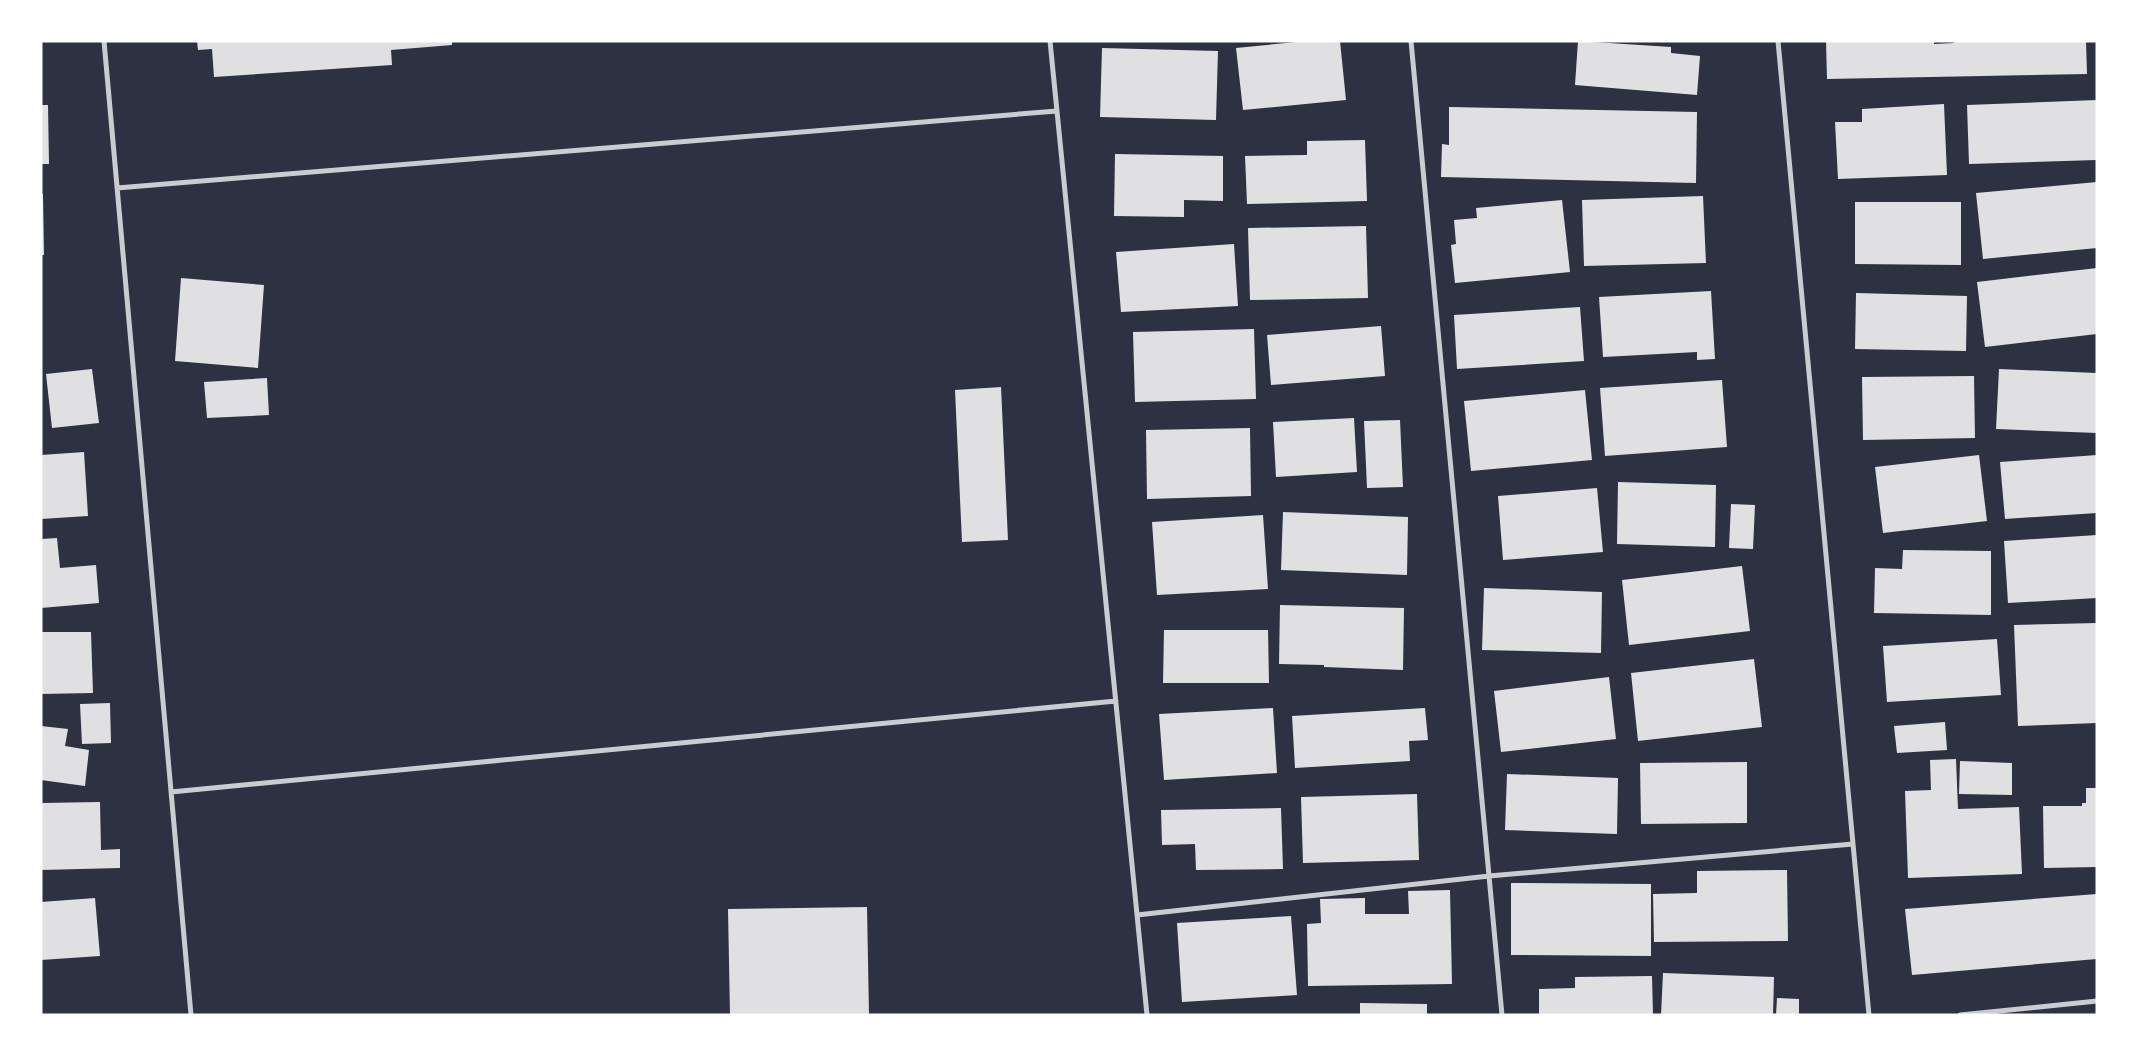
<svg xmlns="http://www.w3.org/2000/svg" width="2138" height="1056" font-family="'Varela Round',sans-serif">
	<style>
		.building { fill: #e0e0e3 }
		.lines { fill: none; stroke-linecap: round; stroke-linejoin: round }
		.minor { stroke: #caccd0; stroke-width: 5 }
	</style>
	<rect width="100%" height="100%" fill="#2d3142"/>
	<path class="building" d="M197,41h255v4l-61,5 1,15 -178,12 -2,-28 -14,1z
		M1306,41h34l6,59 -103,10 -7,-62z
		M1578,41l93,6v6l29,3 -3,39 -122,-10z
		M1826,41h108v3l20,-1v-2h132l1,33 -260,5z
		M1102,48l116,3 -2,69 -116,-3z
		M2097,100v60l-128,4 -2,-59z
		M1944,104l3,71 -109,4 -3,-57h27v-13z
		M41,105h7l1,59h-8z
		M1449,107l248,5 -1,71 -255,-6 1,-33 7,1z
		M1365,140l2,61 -120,3 -2,-48 62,-1v-14z
		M1115,154l108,2v45l-39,-1v17l-70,-1z
		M2097,182v66l-114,11 -7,-66z
		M41,194h2l1,61h-3z
		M1703,196l3,67 -122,3 -2,-66z
		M1562,200l8,72 -115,11 -4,-38 5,-1 -2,-24 23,-2 -1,-10z
		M1855,202h106v63l-106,-1z
		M1366,226l2,72 -118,2 -2,-72z
		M1234,244l4,62 -117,6 -5,-60z
		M2097,268v66l-112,13 -8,-65z
		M181,278l83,7 -6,83 -83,-7z
		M1711,291l4,68 -18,1v-8l-94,5 -4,-60z
		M1856,293l111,3 -1,55 -111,-2z
		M1580,307l4,54 -127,8 -3,-54z
		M1381,326l4,50 -114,9 -4,-50z
		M1254,329l2,70 -121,3 -2,-70z
		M92,369l7,54 -47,5 -6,-54z
		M1999,369l98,4v60l-101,-4z
		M1974,376l1,62 -112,2 -1,-63z
		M267,378l2,37 -62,3 -3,-36z
		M1722,380l5,67 -122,9 -5,-68z
		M1001,387l7,153 -46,2 -7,-152z
		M1585,390l7,70 -121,11 -7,-70z
		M1354,418l3,54 -81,5 -3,-55z
		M1400,420l3,67 -36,1 -3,-67z
		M1250,428l1,68 -104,3 -1,-69z
		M84,452l4,64 -47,3v-64z
		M1979,455l8,66 -104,12 -8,-66z
		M2097,455v58l-92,6 -5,-57z
		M1618,482l98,3 -1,62 -98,-3z
		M1597,488l6,64 -100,8 -5,-64z
		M1731,504l24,1 -2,44 -24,-1z
		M1283,512l125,5 -1,58 -126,-5z
		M1263,515l5,74 -111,6 -5,-73z
		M2097,535v63l-89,5 -4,-62z
		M57,538l3,30 36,-3 3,38 -58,5v-69z
		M1903,550l88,1v64l-117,-2 1,-45 27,1z
		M1742,566l8,65 -121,14 -7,-65z
		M1484,588l118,4 -1,61 -119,-3z
		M1280,605l124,3 -1,62 -79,-3v-2l-45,-1z
		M2097,623v100l-79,3 -4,-101z
		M1164,630h104l1,53h-106z
		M41,632h50l2,61 -52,1z
		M1997,639l4,56 -114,7 -4,-56z
		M1754,659l8,68 -124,14 -7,-68z
		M1609,677l7,62 -115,13 -7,-61z
		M110,703l1,40 -29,1 -2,-40z
		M1273,708l4,65 -113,7 -5,-66z
		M1425,708l3,32 -19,1 1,20 -115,7 -3,-52z
		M1945,722l2,28 -50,3 -3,-27z
		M41,726l27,3 -3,17 24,4 -4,36 -44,-6z
		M1956,759l2,50 61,-2 3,67 -114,4 -3,-87 26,-1 -1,-30z
		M1960,761l52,2v32l-53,-1z
		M1747,762v61l-106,1 -1,-61z
		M1507,774l111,4 -1,56 -112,-4z
		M2086,788h11v79l-53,1 -1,-62h39v-3h4z
		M1417,794l2,66 -116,3 -2,-66z
		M100,802l1,48 19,-1v19l-79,2v-67z
		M1281,808l2,61 -87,1 -1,-26 -33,1 -1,-35z
		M1787,870l1,71 -134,1 -1,-48 44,-1v-22z
		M1511,883l140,1v72l-140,-1z
		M1450,890l2,94 -144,2 -1,-62 14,-1 -1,-24 45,-1v16h44l-1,-23z
		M2097,894v65l-185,16 -7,-66z
		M95,898l5,58 -59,4v-58z
		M867,907l2,108h-139l-2,-106z
		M1291,916l6,79 -115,7 -5,-79z
		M1663,973l111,4 -1,38h-112z
		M1652,976l1,39h-114v-26l36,-1v-11z
		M1777,998l22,1v16h-23z
		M1360,1003l67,1v11h-67z"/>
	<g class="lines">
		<path class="minor" d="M104,41l87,974
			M1050,41l97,974
			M1411,41l91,974
			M1778,41l91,974
			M117,188l940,-77
			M171,792l945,-91
			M1137,915l352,-39 364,-32
			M1960,1015l137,-14"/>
	</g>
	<rect width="2138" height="1056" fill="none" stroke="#ffffff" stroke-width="85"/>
</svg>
